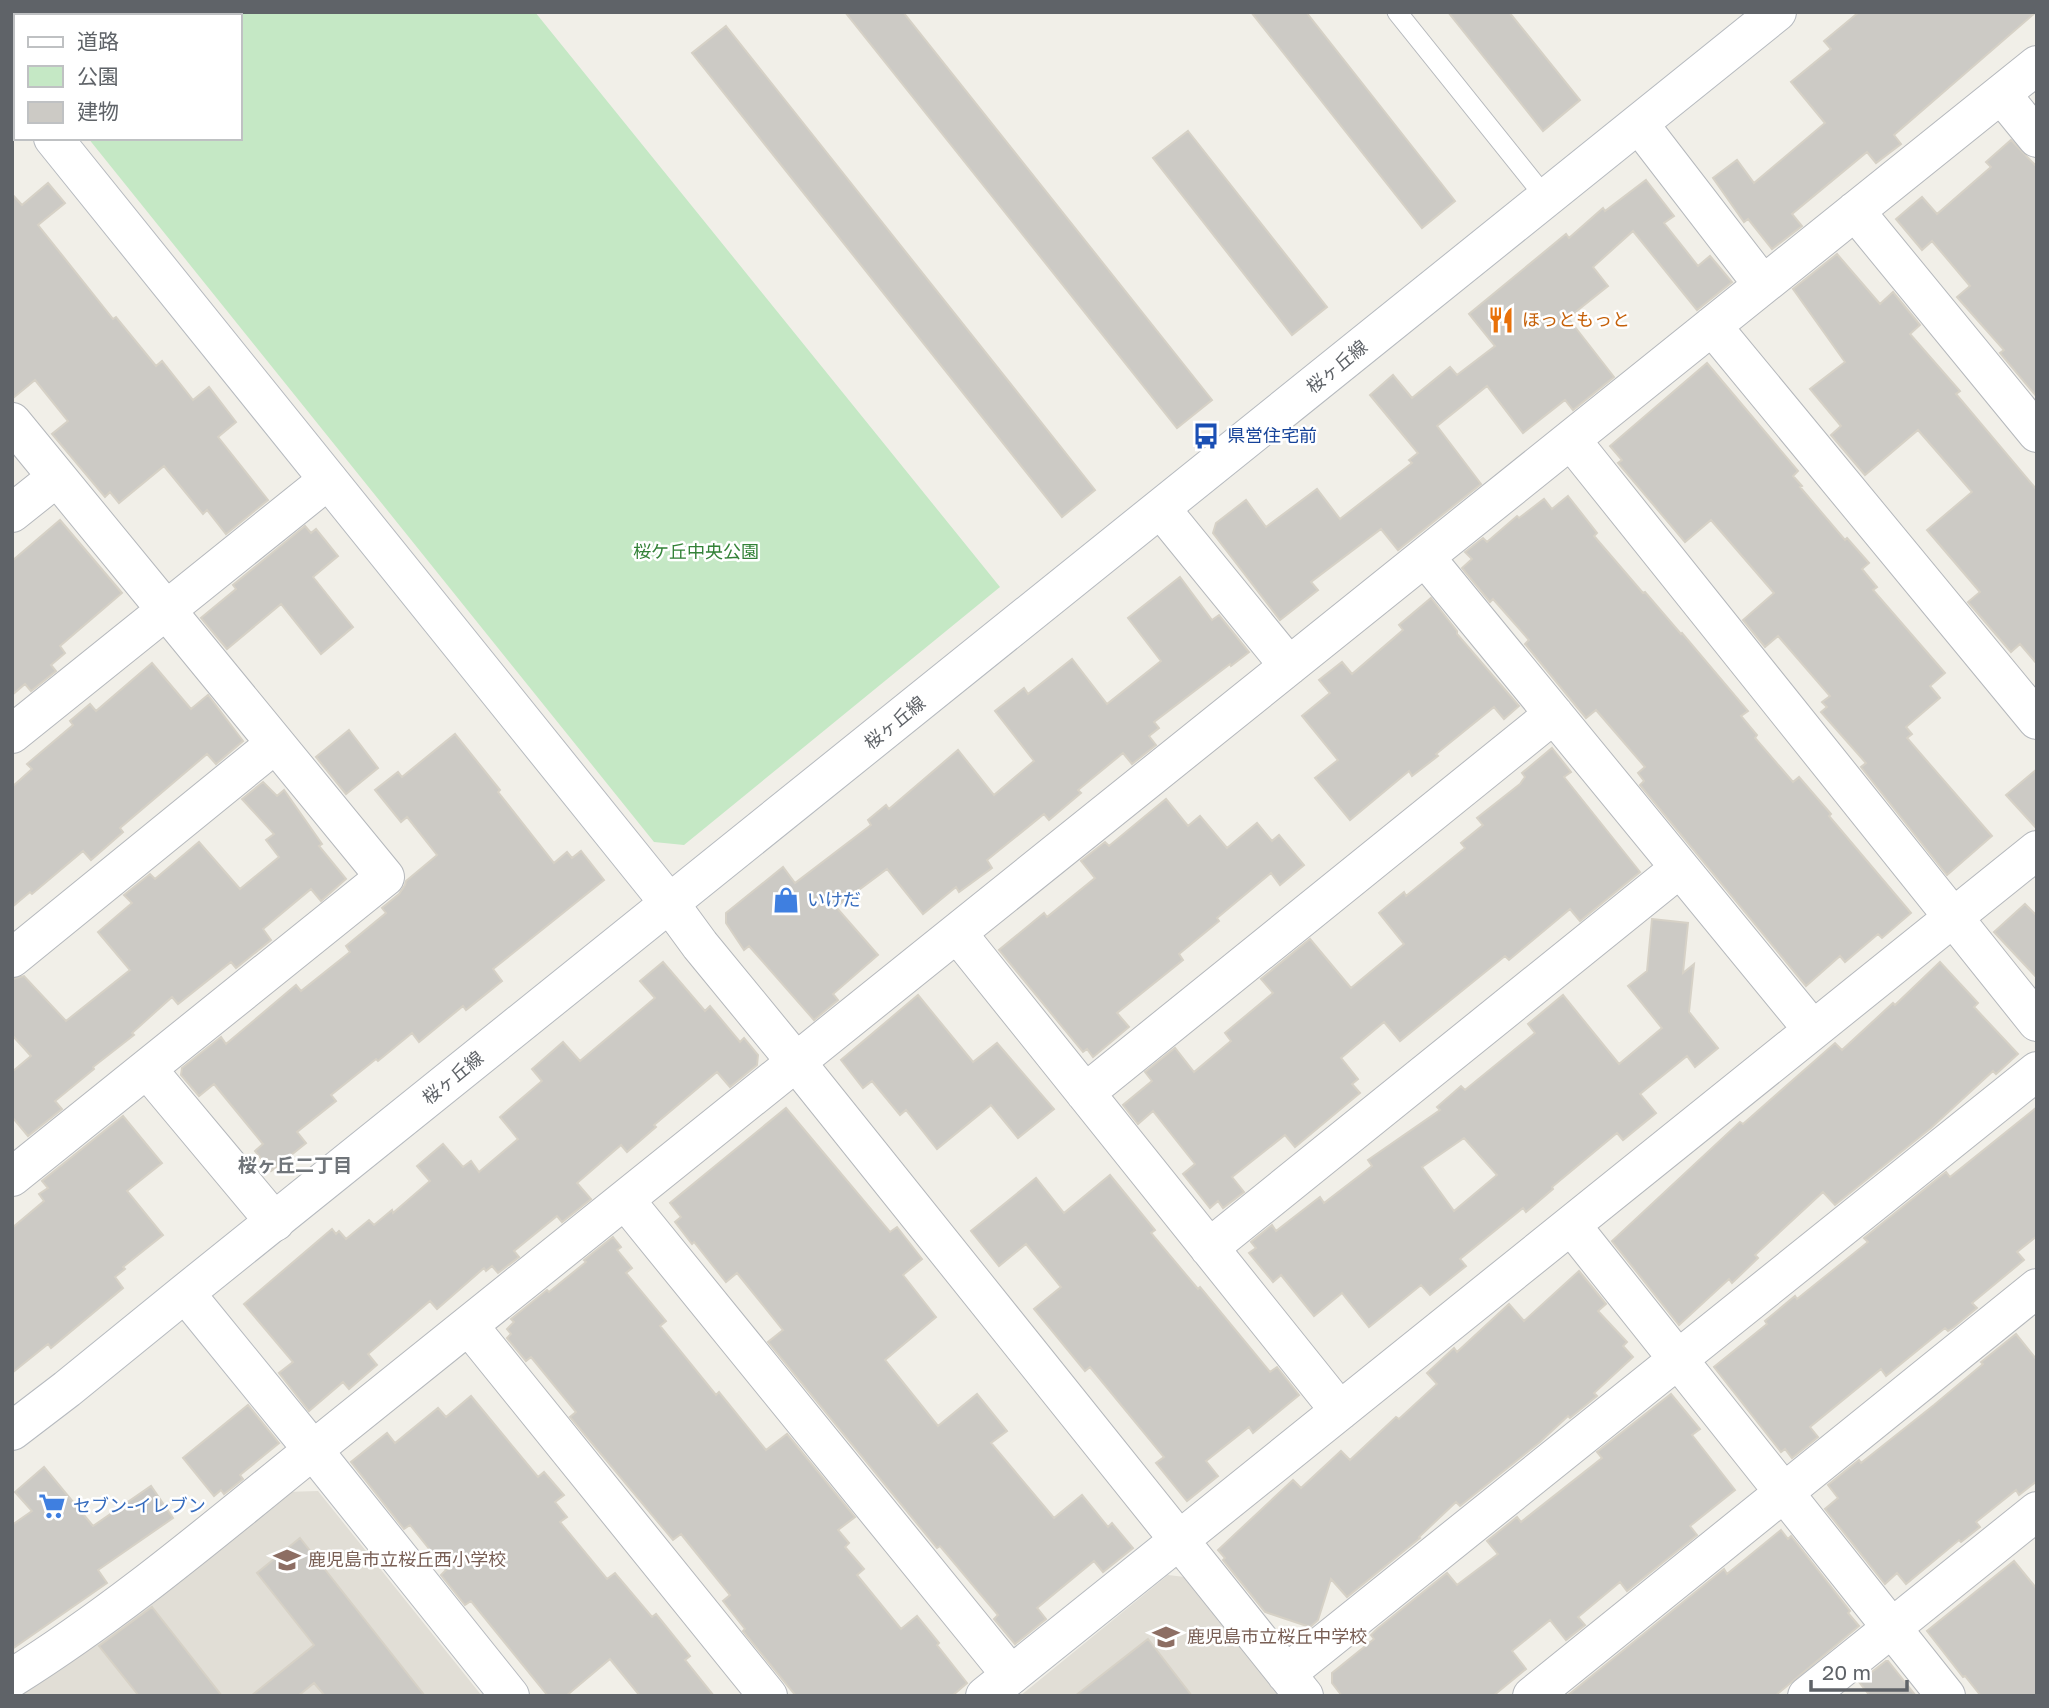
<svg xmlns="http://www.w3.org/2000/svg" width="2049" height="1708" font-family="'Golos Text','Noto Sans JP',sans-serif">
	<style>
		.education { fill: #e1ded6 }
		.green { fill: #c5e8c5 }
		.building { fill: #cccac5; stroke: #d6d1c6; stroke-width: 2; fill-rule: evenodd }
		.lines { fill: none; stroke-linecap: round; stroke-linejoin: round }
		.lane-casing { stroke: #b5b8bc; stroke-width: 21 }
		.street-casing { stroke: #b5b8bc; stroke-width: 40 }
		.secondary-casing { stroke: #b6babf; stroke-width: 40 }
		.lane { stroke: #fff; stroke-width: 19 }
		.street { stroke: #fff; stroke-width: 38 }
		.secondary { stroke: #fff; stroke-width: 38 }
		.labels { text-anchor: middle; stroke-width: 5; stroke-linejoin: round; paint-order: stroke }
		.food-label { font-size: 18px; fill: #c56008; stroke: #fff; text-anchor: start }
		.street-label { font-size: 18px; fill: #5f6368; stroke: #fff }
		.transit-label { font-size: 18px; fill: #164399; stroke: #fff; text-anchor: start }
		.park-label { font-size: 18px; fill: #348238; stroke: #fff }
		.shop-label { font-size: 18px; fill: #366cbe; stroke: #fff; text-anchor: start }
		.education-label { font-size: 18px; fill: #785e54; stroke: #fff; text-anchor: start }
		.neighbourhood-label { font-size: 19px; font-weight: bold; fill: #70757a; stroke: #fff }
	</style>
	<rect width="100%" height="100%" fill="#f1efe8"/>
	<path class="education" d="M318,1491l164,205h-470l272,-204z
		M1168,1575l25,3 94,118h-267z"/>
	<path class="green" d="M101,12h434l465,575 -316,258 -30,-3 -566,-704h152v-122h-143z"/>
	<path class="building" d="M845,12h58l309,388 -35,28z
		M1251,12h55l149,189 -33,27z
		M1448,12h61l71,88 -37,31z
		M1859,12h177l-142,123 7,9 -25,19 -9,-11 -75,62 10,12 -30,23 -24,-30 -4,3 -31,-44 24,-18 17,23 71,-60 -34,-41 40,-33 -7,-8z
		M726,26l369,464 -33,27 -370,-464z
		M1188,131l139,176 -35,28 -139,-177z
		M2011,140l26,27v230l-37,-44 4,-3 -47,-53 13,-11 -38,-45 -10,9 -26,-31 26,-22 15,17 54,-47 -5,-5z
		M1646,180l28,36 -10,7 34,43 12,-10 22,26 -35,28 -64,-79 -40,36 15,19 -40,32 46,59 -41,33 -8,-10 -42,33 -36,-47 -50,40 44,58 -83,66 -17,-21 -70,53 7,8 -38,30 -67,-87 3,-10 30,-23 20,27 51,-38 23,30 72,-56 -3,-3 9,-7 -48,-58 23,-20 19,23 38,-31 7,8 38,-29 -26,-32 97,-80 3,4 34,-30 2,3z
		M48,183l17,20 -27,22 75,94 3,-2 40,49 6,-5 31,39 16,-13 27,35 -18,15 50,63 -42,34 -19,-24 -4,4 -39,-48 -45,37 -9,-11 -5,5 -53,-63 16,-13 -33,-41 -23,19v-205l10,11z
		M1837,254l43,50 13,-12 27,33 -10,9 50,57 -4,3 81,96v174l-17,-20 -9,8 -43,-50 12,-10 -53,-62 45,-38 -54,-62 -53,45 -34,-40 10,-9 -31,-37 35,-27 -52,-73z
		M1707,363l91,108 -5,5 9,10 -2,1 45,53 2,-2 22,25 -7,6 15,18 -4,3 72,83 -15,13 10,12 -34,29 6,7 -5,4 85,98 -45,39 -86,-108 5,-4 -45,-51 6,-5 -5,-5 8,-6 -52,-60 -13,11 -22,-27 31,-27 -63,-73 -26,22 -67,-79 4,-3 -12,-14z
		M1568,496l29,37 -3,3 49,57 2,-1 36,42 1,-1 66,78 -7,5 16,19 -2,3 38,44 6,-5 32,37 -2,2 82,97 -29,25 -4,-4 -33,28 -5,-6 -34,30 -166,-201 4,-4 -6,-8 7,-6 -49,-57 -10,8 -61,-74 4,-4 -36,-41 -3,3 -28,-34 10,-9 -7,-7 18,-14 4,4 30,-26 2,2 25,-19 8,10z
		M60,520l62,73 -62,53 5,7 -14,12 5,6 -25,20 -6,-7 -13,11v-134z
		M305,526l6,7 5,-4 22,27 -25,21 40,50 -32,27 -40,-50 -54,45 -26,-31 35,-29 -3,-4z
		M1180,577l32,43 7,-5 30,37 -18,14 -1,-2 -76,58 5,6 -10,8 7,9 -24,19 -9,-11 -45,37 3,3 -32,27 -5,-6 -57,46 5,8 -33,24 -3,-5 -33,27 -36,-45 -51,38 42,48 -45,39 5,6 -24,20 -65,-74 -5,4 -18,-27v-10l57,-46 12,16 76,-58 -3,-5 18,-15 3,4 69,-59 36,45 40,-34 -39,-50 29,-23 4,6 44,-35 35,45 54,-43 -33,-43z
		M1431,598l26,33v3l62,72 -15,13 -10,-12 -58,47 2,2 -26,20 -3,-5 -59,49 -35,-42 23,-18 -36,-44 28,-23 -11,-13 23,-18 10,12 51,-44 -4,-5z
		M152,663l39,46 17,-14 35,46 -27,23 -9,-10 -87,74 3,4 -32,28 -8,-9 -51,43 -2,-2 -18,15v-120l20,-18 -5,-5 46,-39 -3,-4 20,-17 6,7z
		M349,730l29,38 -32,26 -30,-37z
		M455,734l45,56 -2,2 56,71 13,-11 5,6 9,-7 23,29 -111,89 9,12 -36,29 -3,-4 -44,36 -7,-9 -34,28 -2,-2 -45,36 5,6 -39,31 9,11 -35,28 -16,-20 8,-7 -49,-60 -15,12 -18,-21 1,-7 39,-31 5,7 70,-59 5,6 49,-39 -4,-6 40,-33 -4,-5 17,-14 6,-9 1,-4 30,-25 1,-1 -30,-38 -6,5 -26,-32 23,-18 4,5z
		M1552,748l19,24 -7,5 76,95 -60,49 -10,-12 -61,51 -4,-4 -105,85 -16,-19 -43,36 17,21 -6,5 8,9 -65,54 -10,-12 -53,42 12,15 -21,16 -5,-7 -8,7 -27,-34 12,-10 -42,-53 -15,13 -15,-19 29,-24 -7,-9 30,-24 19,24 37,-31 -6,-8 48,-40 -12,-14 49,-40 41,49 53,-44 -25,-31 25,-21 2,4 59,-48 -4,-5 22,-18 -6,-7 43,-34 5,-7 -3,-4z
		M2037,769v60l-31,-34z
		M263,782l14,14 7,-6 38,54 -3,2 27,33 -25,22 -10,-12 -48,40 8,11 -35,28 -5,-6 -53,42 -6,-7 -40,36 2,2 -41,32 1,2 -39,32 7,8 -34,27 -16,-19v-45l19,-16 -19,-21v-56l12,-3 42,45 64,-51 -32,-38 34,-29 -8,-8 26,-21 5,5 44,-37 41,47 39,-32 -13,-17 8,-6 -32,-35z
		M1166,799l22,27 12,-10 27,32 30,-25 15,18 7,-6 25,30 -24,20 -9,-12 -54,45 2,3 -40,33 4,6 -66,53 12,14 -36,30 -6,-8 -4,3 -84,-102 45,-37 3,4 48,-39 -14,-17 24,-19 4,4z
		M2025,904l12,12v62l-43,-46z
		M1652,919l36,4 -5,50 11,-9 -5,48 29,36 -23,19 -8,-11 -47,38 16,19 -33,27 -6,-7 -65,54 1,2 -27,23 -3,-4 -63,51 6,7 -36,29 -9,-10 -52,42 -27,-34 -28,23 -33,-41 -8,7 -24,-29 7,-5 -5,-6 21,-17 4,6 44,-34 4,6 48,-37 -4,-6 72,-50 -3,-3 24,-21 4,4 70,-57 -7,-9 35,-29 56,69 43,-36 -34,-42 19,-15zM1464,1138l33,37 -43,36 -32,-44z
		M663,962l42,49 5,-5 30,36 4,-4 14,17 -1,10 -27,22 -13,-15 -63,53 2,2 -29,25 -6,-7 -44,38 14,16 -29,23 -5,-6 -43,35 5,6 -21,16 -6,-7 -6,5 -2,-3 -47,41 -7,-8 -62,53 9,11 -28,24 -6,-7 -34,29 -30,-38 14,-11 -49,-58 88,-75 4,5 3,-3 7,8 23,-19 5,5 18,-15 1,3 37,-32 -13,-15 26,-22 20,23 8,-6 8,11 39,-33 -18,-22 42,-36 -10,-12 31,-27 17,19 75,-63 -15,-17z
		M1940,962l38,41 -4,4 44,47 -22,20 -3,-3 -62,57 -96,77 -12,-13 -68,63 3,3 -26,25 -3,-4 -50,46 -67,-84 128,-119 3,2 92,-81 7,7 51,-47 2,2z
		M918,995l55,67 24,-19 57,66 -36,29 -27,-33 -54,44 -31,-39 -6,5 -28,-34 -9,7 -22,-28z
		M2037,1107v129l-20,16 7,8 -52,43 5,5 -23,19 -6,4 -3,-3 -59,48 -5,-7 -71,58 8,10 -26,21 -7,-9 -4,3 -67,-85 53,-43 -2,-3 30,-25 2,3 71,-57 -4,-4 82,-66 4,5z
		M786,1108l104,124 7,-5 25,32 -19,16 33,42 -51,43 53,66 39,-32 30,37 -16,12 63,75 28,-23 26,32 4,-4 21,25 -30,24 -9,-11 -57,47 9,11 -31,25 -21,-25 4,-4 -58,-69 -3,2 -169,-206 15,-12 -46,-57 -11,9 -32,-40 -2,2 -17,-22 6,-5 -11,-14z
		M123,1116l39,47 -35,28 36,44 -40,32 2,2 -10,8 8,11 -72,60 -3,-4 -36,29v-145l32,-27 -5,-7 9,-6 -6,-7z
		M1110,1175l45,55 -4,3 47,56 2,-2 70,85 7,-5 22,28 -46,38 -4,-6 -43,34 12,15 -31,25 -31,-38 8,-6 -74,-90 -5,4 -51,-62 27,-22 -35,-43 -27,22 -28,-35 65,-53 28,35z
		M613,1237l8,10 -4,3 15,18 -6,5 40,48 -6,5 56,69 3,-3 47,58 21,-16 68,83 -17,13 11,13 -4,4 19,22 -7,6 44,54 16,-13 22,27 -2,2 30,38 -15,13h-156l-53,-65 2,-2 -22,-28 7,-6 -49,-61 -8,6 -103,-123 6,-5 -45,-55 -5,4 -19,-23 4,-4 -4,-5 7,-7 -3,-3 36,-29 2,2 37,-30 -2,-2z
		M1579,1271l27,33 -8,7 29,31 -4,4 10,11 -39,36 3,3 -27,22 -2,-2 -28,26 -80,64 -4,-4 -37,35 1,1 -73,59 -16,-18 -13,41 -8,7 -45,-15 -42,-52 2,-2 -7,-8 75,-70 8,8 40,-37 9,9 46,-43 3,2 38,-35 -10,-11 27,-25 3,4 52,-48 15,17z
		M2016,1334l21,26v121l-18,14 -3,-5 -40,32 4,5 -19,15 -2,-2 -53,44 -9,-11 -12,11 -60,-75 13,-11 -10,-13 31,-25 2,3 73,-58 49,-41 -2,-2z
		M1671,1394l29,35 -8,6 43,55 -45,36 7,9 -70,56 -7,-9 -42,35 7,8 -19,15 -16,-20 -38,31 14,18 -33,27h-151l-10,-13v-10l42,-34 -3,-4 6,-6 70,-56 10,12 41,-31 -11,-13 30,-24 4,5 81,-64 -5,-6z
		M471,1396l67,81 6,-5 20,23 -9,7 12,15 -7,5 47,57 8,-6 37,44 4,-3 34,42 -5,4 29,36h-74l-30,-37 -44,37h-18l-77,-95 -6,4 -24,-30 5,-5 -36,-45 -6,4 -53,-67 36,-29 8,10 43,-35 8,9z
		M248,1405l31,38 -39,32 3,4 -19,15 -3,-4 -7,6 -31,-38z
		M44,1467l49,59 58,-40 22,32 -75,52 9,13 -95,66v-124l20,-14 -17,-19z
		M1781,1530l7,9 3,-3 59,75 -2,2 11,13 -84,70h-208l157,-127 3,5z
		M300,1538l125,158h-100l-11,-13 -16,13h-47l63,-51 -57,-72z
		M2014,1561l23,28v107h-56l-16,-20 -2,1 -36,-46z
		M152,1607l70,89h-83l-40,-50z
		M1148,1639l44,57h-117z
		M1886,1661h2l28,35h-46l-11,-14z"/>
	<g class="lines">
		<g class="lane-casing">
			<path id="lane" d="M1397,12l149,186"/>
		</g>
		<g class="street-casing">
			<path id="street" d="M2001,94l36,44
				M1639,124l124,161
				M1855,211l182,222
				M1712,326l325,394
				M12,422l373,455 -373,300
				M1571,440l466,582
				M1161,509l128,157
				M12,513l45,-36
				M1425,557l388,473
				M12,734l316,-254
				M670,904l30,41 96,117 508,634
				M957,933l383,478
				M12,958l263,-214
				M147,1069l128,153
				M1085,1093l469,-379
				M625,1200l386,475
				M1571,1225l375,471
				M1209,1248l471,-380
				M469,1326l299,370
				M1178,1541l859,-691
				M1286,1674l751,-603
				M12,1678c107,-67 203,-149 301,-228l1724,-1385
				M1532,1696l505,-408
				M1807,1696l230,-185"/>
		</g>
		<g class="secondary-casing">
			<path id="secondary" d="M50,16l5,-4
				M12,46l4,-3
				M12,88l4,4
				M53,138l617,766
				M185,1293l128,157 197,246
				M12,1431l55,-42 118,-96 1592,-1281
				M985,1696l193,-155"/>
		</g>
		<use href="#lane" class="lane"/>
		<use href="#street" class="street"/>
		<use href="#secondary" class="secondary"/>
	</g>
	<defs>
		<g id="restaurant-bare" transform="scale(2.1)"><path d="M-5-6h1v4h1v-4h1v4h1v-4h1v5L-1.5 .5V6h-2V.5L-5-1ZM5-6V6H3V1.5H1.5Q1.5-4 5-6Z" fill="#e8710a" stroke="#fff" stroke-width="2.5" paint-order="stroke"/></g>
		<g id="bus-bare" transform="scale(2.1)"><path d="M-5-6H5V4H4V6H2V4H-2V6H-4V4H-5ZM-3.5-4V0h7V-4ZM-3.5 1.2v1.5H-2V1.2ZM2 1.2v1.5H3.5V1.2Z" fill="#1a4fb4" stroke="#fff" stroke-width="2.5" paint-order="stroke"/></g>
		<g id="shop-bare" transform="scale(2.1)"><path d="M-5-2.5h2.3a2.7 3.5 0 0 1 5.4 0H5L5.5 6h-11ZM-1.5-2.5h3a1.5 2.3 0 0 0-3 0Z" fill="#3f7fe0" stroke="#fff" stroke-width="2.5" paint-order="stroke"/></g>
		<g id="supermarket-bare" transform="scale(2.1)"><path d="M-6-5.5h2.5l.6 2H6L4.5 2H-2.5L-4.4-4H-6ZM-1.5 3.2a1.3 1.3 0 1 0 .1 0ZM3 3.2a1.3 1.3 0 1 0 .1 0Z" fill="#3f7fe0" stroke="#fff" stroke-width="2.5" paint-order="stroke"/></g>
		<g id="school-bare" transform="scale(2.1)"><path d="M0-5L7-2L0 1L-7-2ZM-4 1L0 2.5L4 1V4Q0 6-4 4Z" fill="#8d6e63" stroke="#fff" stroke-width="2.5" paint-order="stroke"/></g>
	</defs>
	<g fill-rule="evenodd">
		<use href="#restaurant-bare" x="1501" y="320"/>
		<use href="#bus-bare" x="1206" y="436"/>
		<use href="#shop-bare" x="786" y="900"/>
		<use href="#supermarket-bare" x="52" y="1506"/>
		<use href="#school-bare" x="287" y="1560"/>
		<use href="#school-bare" x="1166" y="1637"/>
	</g>
	<g class="labels">
		<g class="food-label">
			<text x="1522" y="326">ほっともっと</text>
		</g>
		<g class="street-label">
			<text transform="translate(1337 367) rotate(-39)" y="6">桜ヶ丘線</text>
			<text transform="translate(895 723) rotate(-39)" y="6">桜ヶ丘線</text>
			<text transform="translate(453 1078) rotate(-39)" y="6">桜ヶ丘線</text>
		</g>
		<g class="transit-label">
			<text x="1227" y="442">県営住宅前</text>
		</g>
		<g class="park-label">
			<text x="696" y="558">桜ケ丘中央公園</text>
		</g>
		<g class="shop-label">
			<text x="807" y="906">いけだ</text>
			<text x="73" y="1512">セブン-イレブン</text>
		</g>
		<g class="education-label">
			<text x="308" y="1566">鹿児島市立桜丘西小学校</text>
			<text x="1187" y="1643">鹿児島市立桜丘中学校</text>
		</g>
		<g class="neighbourhood-label">
			<text x="295" y="1172">桜ヶ丘二丁目</text>
		</g>
	</g>
	<rect width="2049" height="1708" fill="none" stroke="#5f6368" stroke-width="28"/>
	<rect x="14" y="14" width="228" height="126" fill="#ffffff" stroke="#bfc1c3" stroke-width="2"/>
	<rect x="28" y="37" width="35" height="10" fill="#ffffff" stroke="#bfc1c3" stroke-width="2"/>
	<text x="77" y="49" font-size="21" fill="#5f6368">道路</text>
	<rect x="28" y="66" width="35" height="21" fill="#c5e8c5" stroke="#bfc1c3" stroke-width="2"/>
	<text x="77" y="84" font-size="21" fill="#5f6368">公園</text>
	<rect x="28" y="102" width="35" height="21" fill="#cccac5" stroke="#bfc1c3" stroke-width="2"/>
	<text x="77" y="119" font-size="21" fill="#5f6368">建物</text>
	<path d="M1811 1680v10h96v-10" fill="none" stroke="#5f6368" stroke-width="3.5"/>
	<text x="1822" y="1680" font-size="21" fill="#5f6368" stroke="#ffffff" stroke-width="5" paint-order="stroke">20 m</text>
</svg>
